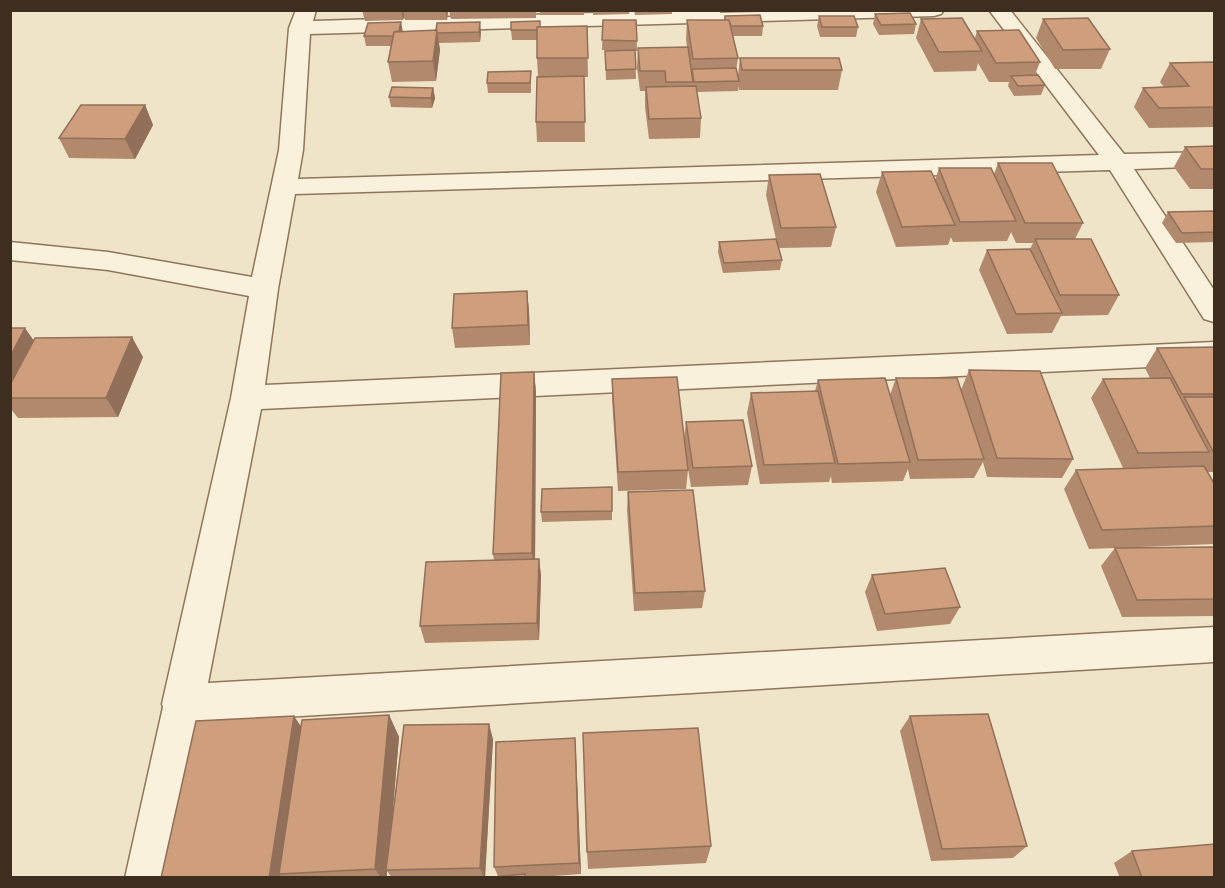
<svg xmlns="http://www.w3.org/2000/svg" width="1225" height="888" font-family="'Roboto Serif',serif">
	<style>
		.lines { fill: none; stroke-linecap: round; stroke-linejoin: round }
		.minor-casing { stroke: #8d765c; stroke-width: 3 }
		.minor { fill: #faf1dc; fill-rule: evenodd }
		.wall { fill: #b2896c }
		.shaded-wall { fill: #916f58 }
		.building { fill: #cf9f7d; stroke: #916f58; stroke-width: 1.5 }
	</style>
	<rect width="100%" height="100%" fill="#f0e4c8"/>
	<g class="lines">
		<g class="minor-casing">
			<path id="minor" d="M296,10h20l-3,11 384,-11h247l-3,4 -7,2 -624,18 -7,116 -5,29 801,-24 -110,-145h21l114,144 90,-2v14l-80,3 80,121v32l-10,-3 -94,-149 -815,24 -17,95 -13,96 949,-43v22l-953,45 -53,274 1006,-56v35l-1013,60 -30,156h-46l38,-171 -1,-3 69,-306 18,-102 -141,-26 -98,-10v-18l98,10 144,25 27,-127 10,-122z"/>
		</g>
		<use href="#minor" class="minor"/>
	</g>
	<path class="wall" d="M362,10h86l-1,10h-42l-1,-4 -1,4 -38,1z
		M449,10h87v8l-85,1z
		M540,10h44v5h-44z
		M593,10h37l-1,4 -36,1z
		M634,10h38v4l-37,1z
		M720,10h42v2l-42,1z
		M767,10h51l-51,1z
		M875,14l41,10 -2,10 -35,1 -6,-11z
		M725,16l38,10 -1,10h-29l5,22 -2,13 2,5 2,-18 102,12 -4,20h-99v-5l-1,6 -41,1 4,26 -1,20 -51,1 -4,-32v-16h-5l-3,-23 1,-20 49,-1 -1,-8 1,-19h37z
		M819,16l39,11 -2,10h-36l-3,-11z
		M921,19l54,19 2,-7 63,31 -5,13 10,10 -4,10 -27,1 -6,-10 1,-4h-20l-11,-19 -2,8 -42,1 -18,-34z
		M1043,19l67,30 -9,20h-46l-19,-31z
		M603,20h33l1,31h-2l1,28 -30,1 -1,-29h22l-25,-1z
		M587,26l1,51h-4l1,65h-48l-1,-20 2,-45 -1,-19v-18h-25l-1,-10 29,-3z
		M403,31l78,1 -1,10 -41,1 1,7 -4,31 -44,1 -4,-20 3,-16h-25l-2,-10z
		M1215,62v65l-66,1 -15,-21 9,-19 21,-1 -4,-5 10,-19z
		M531,71v22h-43l-1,-10z
		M433,88l2,10 -3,10 -41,-1 -2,-10z
		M145,105l8,20 -18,34 -66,-1 -10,-20z
		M1215,146v43h-25l-16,-22 11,-20z
		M998,163l85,60 -8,16 44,56 -11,20 -47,1 -9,17 -45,1 -28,-64 8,-20 43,-1 3,-6h-17l-5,-11 -4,9 -54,1 -2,-5 -3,8 -52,2 -20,-55 6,-20 53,8 4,-12 55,6z
		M769,175l67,52 -5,20 -52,1 3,12 -2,10 -57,3 -5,-21 1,-10 57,-3 -10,-44z
		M1215,211v31l-39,1 -14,-20 6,-11z
		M527,291l2,20 1,34 -75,3 -3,-20z
		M10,328l24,12 109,17 -25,60 -100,1 -8,-10z
		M1215,347v125h-8l8,13v59l-126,5 -25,-60 12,-19 47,-2 -32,-70 12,-19 47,-1 -5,-10 12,-20z
		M969,370l104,89 -11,19 -75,-1 -4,-15 -9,16 -64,1 -2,-10 -5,12 -71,2 -1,-7 -2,6 -69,2 -13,-71 4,-20 64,-2 3,-11 72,15 6,-17 65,12z
		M534,372l2,20 -1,167h4l2,17 -2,64 -114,3 -5,-17 74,-66 -1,-6z
		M612,379l72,60 2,-17 66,44 -4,19 -57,2 -5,-31 2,14 -2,19 -68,2 -6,-92z
		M612,487v33l-70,2 -1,-10z
		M628,492l77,99 -3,17 -68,3 -7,-101z
		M1215,547v69l-93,1 -21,-51 14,-18z
		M872,575l88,32 -10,17 -73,7 -12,-39z
		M389,715l10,22 -9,105 103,-103 -8,138 13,-1 -4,-9 81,-129 6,136 -55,4h-134l-5,-7v7h-226l140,-152z
		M910,716l117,130 -14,12 -82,3 -31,-130z
		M711,846l-5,17 -118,6 -1,-17z
		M1132,851l83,27h-95l-6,-15z"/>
	<path class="shaded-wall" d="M401,10h2l1,6 -1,4z
		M445,10h3l-1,10z
		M401,22l2,10 -5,4z
		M480,22l1,10 -1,10 -1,-10z
		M437,30l3,20 -4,31 -3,-20z
		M433,88l2,10 -3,10 -1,-10z
		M145,105l8,20 -18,34 -10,-20z
		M527,291l2,20 1,34 -2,-20z
		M25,328l14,20 -25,51 -4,-4v-38z
		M132,337l11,20 -25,60 -12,-19z
		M534,372l2,20 -1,179 -3,-18z
		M539,559l2,17 -2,64 -2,-17z
		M389,715l10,22 -11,133h-2l1,1v7h-6l-6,-9z
		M294,716l14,21 -29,137 3,4h-13z
		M489,724l4,15 -8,139h-1l-4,-10z
		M575,738l1,14 5,122 -2,-11z"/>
	<path class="building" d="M910,13l6,11 -35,1 -6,-11z
		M760,15l3,11h-32l-2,-6h-4v-4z
		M819,16h35l4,11h-36z
		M962,18l20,33 -43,1 -18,-33z
		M1088,18l22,31 -47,1 -20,-31z
		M603,20h33l1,21 -35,-1z
		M687,20h42l9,38 -45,1z
		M540,21v6h-3v3h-26v-8z
		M401,22l-2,9 -5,1 -1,4h-29l4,-13z
		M480,22l-1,10 -42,1 -1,-3 1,-7z
		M587,26l1,32h-51v-31z
		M437,30l-4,31 -45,1 6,-30z
		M1019,30l21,32 -44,1 -19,-32z
		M688,47l5,35h-27l-1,-11h-25l-2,-23z
		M635,50l1,19 -30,1 -1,-19z
		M740,58h99l3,12h-100z
		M1215,62v45l-56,1 -16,-20 46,-2 -19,-23z
		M736,68l3,13 -45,1 -2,-13z
		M531,71l-1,12h-43l1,-11z
		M1038,75l7,10 -27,1 -7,-10z
		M584,76l1,46h-49l1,-45z
		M696,86l5,32 -52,1 -3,-32z
		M392,87l41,1 -2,10 -42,-1z
		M81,105h64l-20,34 -66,-1z
		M1215,146v23h-14l-16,-22z
		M998,163h54l31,60h-58z
		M939,168h52l25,53 -56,1z
		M931,171l24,54 -53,2 -20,-55z
		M820,174l16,53 -55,1 -12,-53z
		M1215,211v21l-33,1 -14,-21z
		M776,239l6,21 -58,3 -5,-21z
		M1035,239h56l28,56h-59z
		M1030,249l32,64 -46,1 -29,-64z
		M527,291l1,34 -76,3 2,-34z
		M10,328h15l-15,29z
		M132,337l-26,61h-96v-13l25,-47z
		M1215,347v47h-33l-25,-46z
		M969,370l71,1 33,88 -76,-1z
		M534,372l-2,181 -39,1 8,-181z
		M677,377l11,93 -70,2 -6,-93z
		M885,378l25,84 -72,2 -20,-84z
		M896,378h61l27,81 -66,1z
		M1170,378l39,74 -71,1 -35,-74z
		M818,391l17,72 -71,2 -13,-72z
		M1184,397h31v56h-1z
		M743,420l9,46 -59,2 -7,-46z
		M1204,466l11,19v41l-113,4 -26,-60z
		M612,487v24l-71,1 1,-23z
		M693,490l12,101 -70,2 -7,-101z
		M1215,547v52l-78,1 -22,-52z
		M539,559l-2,64 -117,3 6,-64z
		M945,568l15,39 -75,7 -13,-39z
		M988,714l39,132 -85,3 -32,-133z
		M389,715l-14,154 -96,5 23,-154z
		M294,716l-25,162h-108l35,-157z
		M489,724l-9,144 -94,2 18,-145z
		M698,728l13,118 -124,6 -4,-119z
		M575,738l4,125 -85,4 2,-125z
		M1215,844v34h-73l-10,-27z
		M525,874v4h-42z"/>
	<rect width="1225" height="888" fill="none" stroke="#3d2e20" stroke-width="24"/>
</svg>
